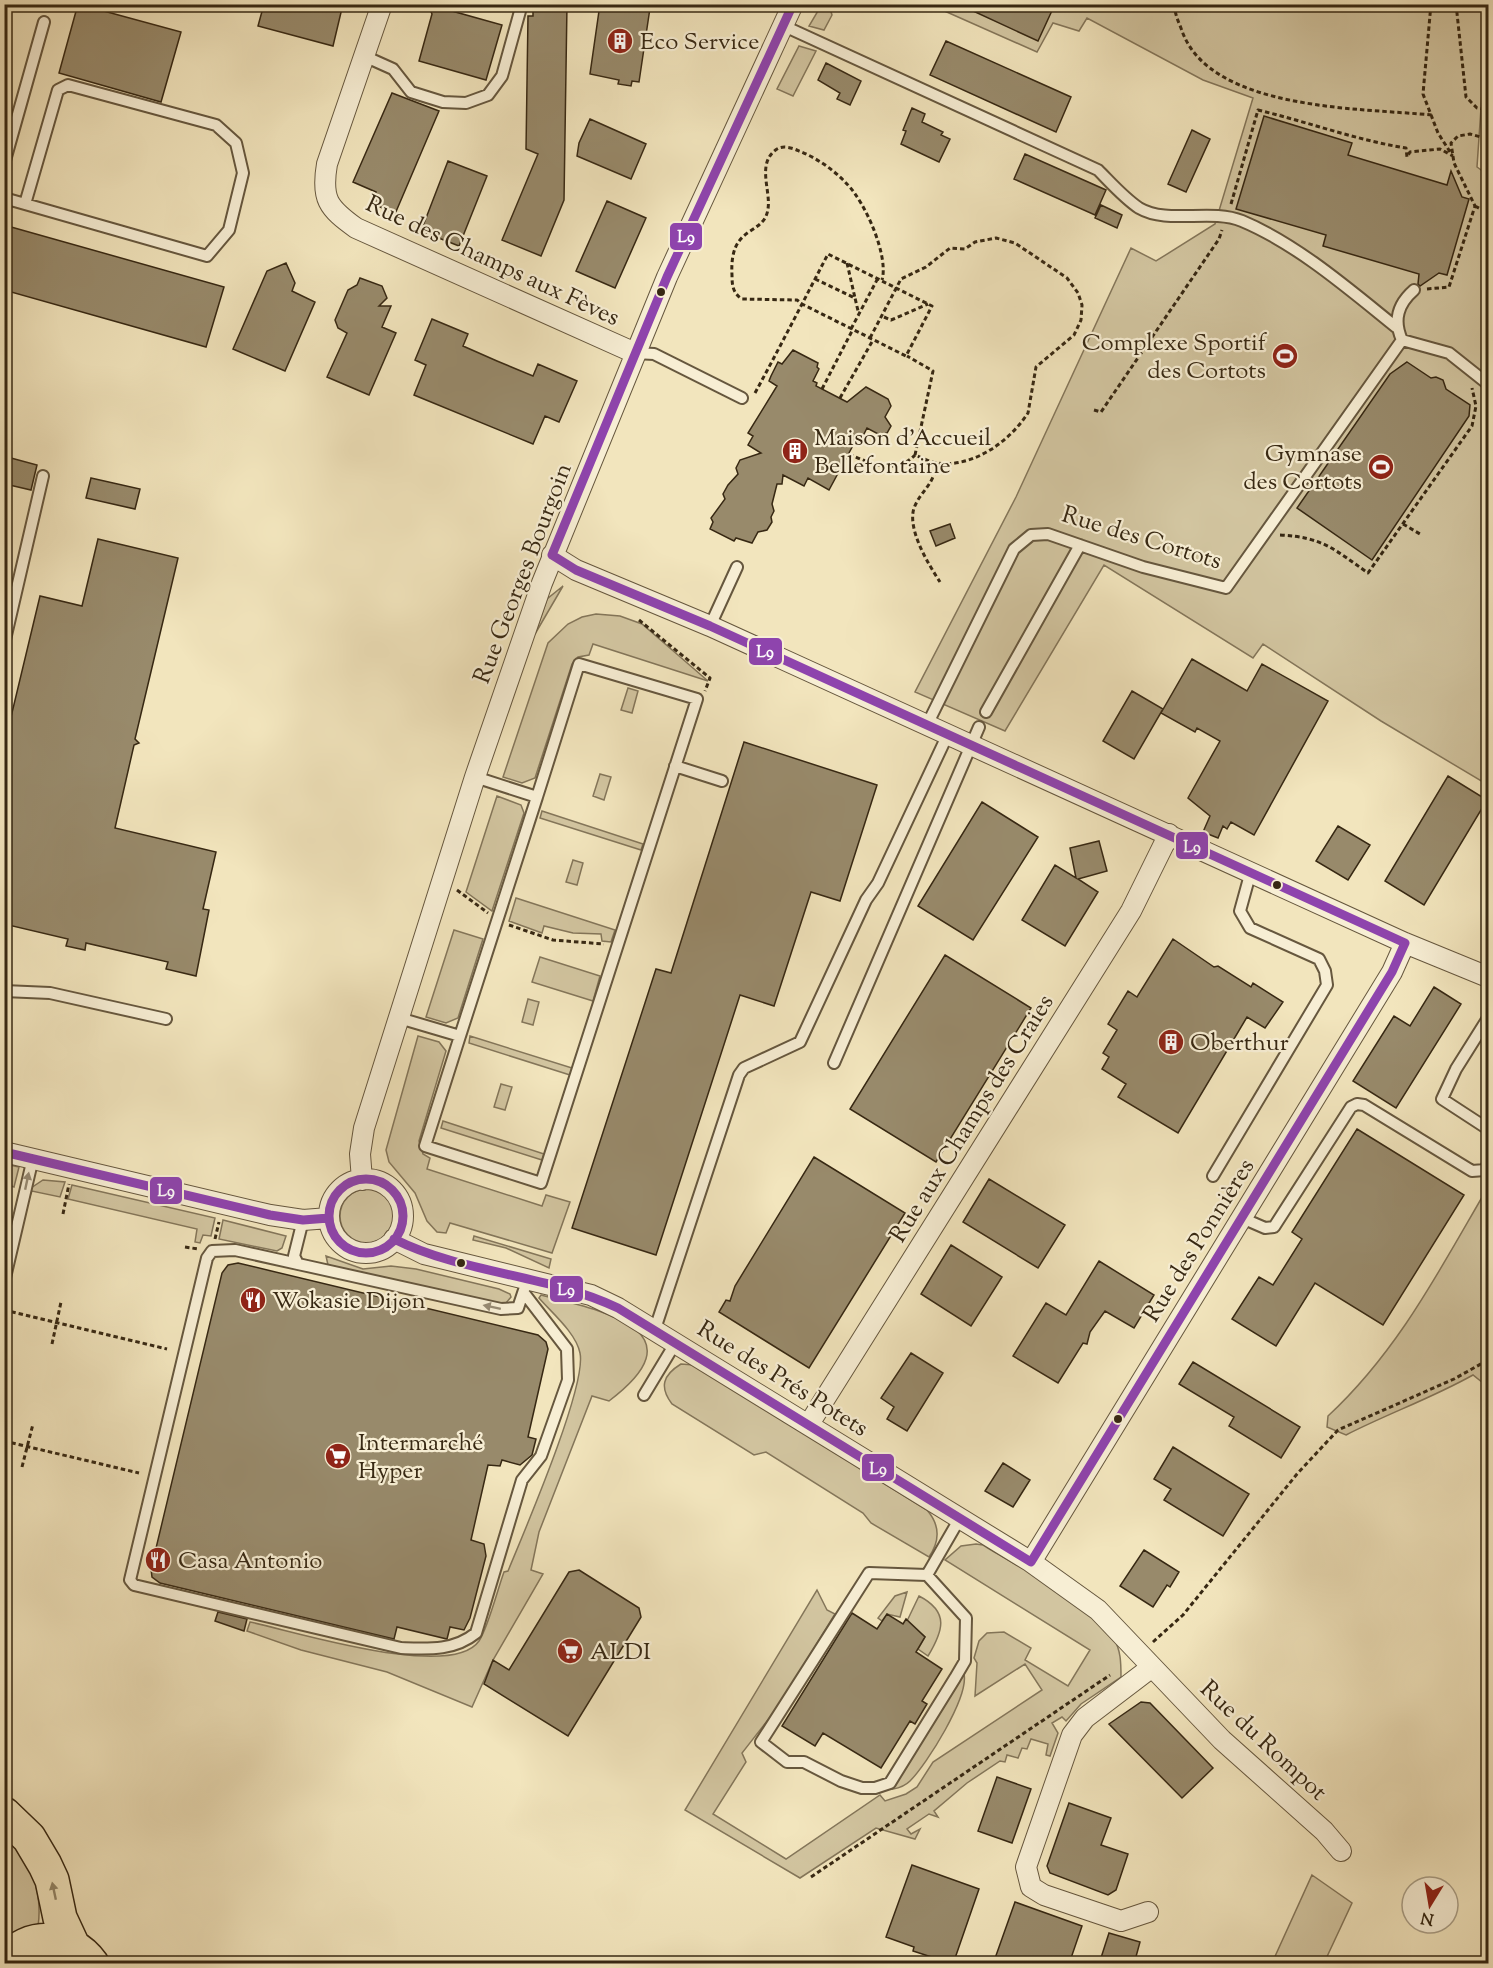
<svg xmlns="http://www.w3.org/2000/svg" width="1493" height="1968" font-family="'Sorts Mill Goudy',serif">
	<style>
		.green { fill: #d2c5a0; stroke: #84765a; stroke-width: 1.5 }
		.building { fill: #988a6b; stroke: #372813; stroke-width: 1.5 }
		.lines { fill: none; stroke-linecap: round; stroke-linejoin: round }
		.service-casing { stroke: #66573e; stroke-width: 14 }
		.minor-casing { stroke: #66573e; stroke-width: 22 }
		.trunk-casing { stroke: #372813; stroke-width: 36 }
		.path { stroke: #372813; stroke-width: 3; stroke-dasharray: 4.5 3; stroke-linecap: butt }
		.service { stroke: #f7eed4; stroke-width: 10 }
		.minor { stroke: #f7eed4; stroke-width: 20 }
		.trunk { stroke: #f2e5bd; stroke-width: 33 }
		.bus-1-casing { stroke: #f7eed4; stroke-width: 14 }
		.bus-1 { stroke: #8e44ad; stroke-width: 9 }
		.oneway { fill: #978b74 }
		.oneway2 { fill: #948668 }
		.bus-dot { fill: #372813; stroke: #f7eed4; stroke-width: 2 }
		.labels { text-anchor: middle; stroke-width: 4.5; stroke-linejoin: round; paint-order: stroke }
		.poi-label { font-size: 24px; fill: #372813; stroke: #f7eed4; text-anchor: start }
		.street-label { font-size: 24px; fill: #372813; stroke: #f7eed4 }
		.line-badge { stroke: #f7eed4; stroke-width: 2 }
		.badge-label { font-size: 16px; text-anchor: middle; font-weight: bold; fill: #fff }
	</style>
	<rect width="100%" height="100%" fill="#f2e5bd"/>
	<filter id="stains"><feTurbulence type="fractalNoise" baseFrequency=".00333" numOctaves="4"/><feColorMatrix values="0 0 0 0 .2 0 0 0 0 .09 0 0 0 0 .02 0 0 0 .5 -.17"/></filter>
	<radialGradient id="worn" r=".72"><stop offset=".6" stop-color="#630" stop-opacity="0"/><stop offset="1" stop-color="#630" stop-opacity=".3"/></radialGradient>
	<path class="green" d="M822,4l7,1 3,10 -8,15 -15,-4z
		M931,5h557l-11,162 11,8v610l-107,-64 -118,-77 -10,14 -149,-93 -99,166 -90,-39 101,-195 115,-249 25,13 59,-37 38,-126 -50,-18 -116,-62 -8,13 -26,-8 -16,29z
		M799,46l17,5 -23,45 -16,-7z
		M563,586l-28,48 12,-35z
		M596,614l24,2 22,8 66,57 -115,-37 -4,11 -11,2 -6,7 -37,114 -13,5 -19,-6 45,-134 20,-19 14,-7z
		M628,688l10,3 -6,22 -11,-3z
		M600,774l11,3 -7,23 -11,-4z
		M497,796l24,9 3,8 -32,98 -26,-19z
		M542,811l101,33 -2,6 -101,-32z
		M573,860l10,3 -6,22 -11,-3z
		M516,898l99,32 -4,12 -9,-1 -1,-7 -28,-1 -29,-7 -2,7 -33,-12z
		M454,930l29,9 -25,79 -12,5 -20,-6z
		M540,957l60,19 -7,25 -61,-19z
		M528,999l11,3 -6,23 -11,-3z
		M418,1036l21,6 7,9 -27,90 4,13 7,4 -3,11 115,37 4,-11 24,7 -18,51 -102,-30 -4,10 -9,-1 -10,-11 -12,-28 -26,-31 -3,-12z
		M470,1036l102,32 -2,7 -101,-32z
		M501,1084l11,3 -7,23 -11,-3z
		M443,1121l101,33 -2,6 -101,-32z
		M5,1164l14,3 -5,20 -9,-3z
		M43,1180l22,2 -5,15 -28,-6 -4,9 3,-12z
		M72,1185l143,33 -4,18 -8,-1 -3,8 -5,-1 2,-13 -129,-30z
		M1488,1187v200l-15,-12c-41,23 -86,39 -127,60l-19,-8 1,-11c71,-66 112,-147 160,-229z
		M340 1216a27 27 0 1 1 54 0a27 27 0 1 1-54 0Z
		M223,1220l63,16 -4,12 -5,3 -58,-12z
		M474,1236l77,23 -2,9 -43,-20 -33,-8z
		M326,1256l37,13 28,-3 25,3 83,20 11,5 1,3 -5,6 -5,1 -173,-39z
		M541,1295c63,16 161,36 68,106l-17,-5 -53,136 -8,38 12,4 -50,86 -21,47 -85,-35 -86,-22 -54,-19 3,-9c44,9 201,59 229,19 9,-13 19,-53 25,-69l4,-1c16,-39 79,-185 72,-218 -4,-20 -28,-40 -41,-55z
		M681,1364l13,1 233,145c13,15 13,31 2,47l-58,-34 -8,-10 -97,-61 -12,3 -82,-51c-13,-17 -9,-29 9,-40z
		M976,1544l7,1c35,22 108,58 130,92 8,13 8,26 8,40l-40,27 -15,17 -4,-4 -10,6 6,10 -8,23 -4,-1 2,-11 -17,-5 -4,10 -5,-1 -4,10 -11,-3 -2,7 -5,-1 -33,22 -33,28 4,6 -9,-3 -22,15 4,5 9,-5 -5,10 -39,-11 -76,50 -115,-68 132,-220 10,20 8,4 -57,93 -36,46 4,9 -33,52 73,45 94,-64 5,6 21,-7 11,-7 16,-25 109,-72 -17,-26 -50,32 2,-33 -3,-5 5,-17 8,-8 17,-1 27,16 -6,12 43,26 22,-36 -145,-90 16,-14z
		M907,1592l-7,25 -13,-3 -5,7 -4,-3 17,-22z
		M919,1596c31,16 24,35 9,60l-10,-7 7,-12 -18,-16z
		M964,1674c5,23 -37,90 -54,107 -4,4 -11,7 -17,8z
		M4,1827c25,21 39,67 34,99l-34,15z
		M1312,1875l40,28 -28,60h-52z"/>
	<path class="building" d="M78,4l103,28 -20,70 -102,-29z
		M264,4h79l-10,42 -75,-20z
		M533,4h34l-3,196 -23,56 -39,-16 36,-86 -12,-5 2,-133h5z
		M600,4l50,4 -11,74 -7,-1 -1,5 -13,-2 1,-4 -29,-6z
		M958,4h97l-17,37z
		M428,5h20l4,6 50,14 -16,55 -67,-19 13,-47z
		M946,41l125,56 -15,35 -126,-57z
		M826,63l35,18 -11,24 -13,-6 3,-6 -22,-13z
		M392,93l47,18 -44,103 -23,-11 4,-11 -23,-10z
		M912,108l13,6 -3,8 21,10 -2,3 9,4 -11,23 -38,-18 5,-13 -3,-1z
		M1264,116l88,27 -4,12 99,30 4,-14 11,26 7,2 -22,76 -8,-2 -19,13 -2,-2 1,-10 -96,-28 3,-11 -90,-26z
		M590,119l56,25 -15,35 -54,-23 2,-13z
		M1192,130l18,9 -24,53 -18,-8z
		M1025,154l81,36 -11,25 -81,-36z
		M448,161l39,15 -28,70 -38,-15z
		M607,201l39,17 -31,70 -39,-17z
		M1101,205l21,10 -5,13 -22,-10z
		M4,225l220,62 -18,60 -202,-57z
		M286,263l9,20 -3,8 23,11 -30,69 -52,-22 34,-78z
		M360,278l22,8 5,12 -8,8h12l-9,21 14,6 -27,62 -42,-18 20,-44 -9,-5 -3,-8 13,-30 9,-5z
		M432,319l36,15 -5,12 34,15 36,15 5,-12 39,17 -18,41 -14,-6 -12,28 -119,-49 12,-30 -11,-5z
		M793,350l25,13 -1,4 2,2 -6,12 4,2 -1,3 31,16 19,-15 22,12 3,7 -6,11 6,9 -4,7 -7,2 -13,-7 -7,14 -4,-2 -27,50 -21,-12 -4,8 -21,-11 -1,9h-5l-5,20 2,7 -3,6 1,5 -5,8 -9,2 -6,11 -16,-5 -2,3 -24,-12 3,-7 -2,-4 14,-19 -2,-5 5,-9 10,-11 -2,-6 4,-8 21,-7 -13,-8 5,-9 -5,-3 29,-47 -8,-5 2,-5 7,-14 4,2z
		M1407,362l24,16 5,-1 7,3 3,9 24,16 -1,11 -97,144 -75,-52 93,-134z
		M11,458l26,7 -6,25 -26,-6z
		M91,478l49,11 -5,20 -49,-11z
		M950,524l5,14 -19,8 -6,-15z
		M98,539l80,19 -43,181 4,4 -5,2 -19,83 101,24 -13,57 6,1 -13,66 -30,-7 2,-7 -82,-19 -1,7 -19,-4 2,-7 -64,-15v-178l36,-150 42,10z
		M1192,659l55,32 15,-27 66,37 -74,134 -23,-13 -4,7 -4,-3 -5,12 -15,-6 7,-16 -22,-18 32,-57 -23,-13 -2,4 -34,-19z
		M1132,691l31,18 -29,50 -31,-18z
		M744,742l133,43 -37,116 -29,-9 -37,114 -34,-11 -84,260 -84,-27 84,-259 15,4z
		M1448,776l39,24 -63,105 -39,-24z
		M982,802l56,35 -65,103 -55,-34z
		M1338,826l32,19 -22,35 -32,-19z
		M1099,841l8,30 -29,8 20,13 -33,54 -43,-26 33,-55 21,13 -6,-30z
		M1173,939l41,28 4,-1 33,21 2,-4 30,19 -18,26 -18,-11 -69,116 -60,-36 8,-13 -24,-15 7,-12 -6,-4 14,-23 -9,-6 20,-33 9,6z
		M945,955l86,53 -95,154 -86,-53z
		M1434,987l27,17 -65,104 -43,-27 41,-65 16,10z
		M1357,1129l107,66 -81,130 -68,-42 -39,63 -44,-27 27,-42 14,8 29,-46 -10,-7z
		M814,1157l91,56 -96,155 -90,-56 7,-12 4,1 5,-15z
		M989,1179l76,46 -27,43 -75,-46z
		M951,1245l51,32 -31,49 -50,-32z
		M1099,1261l55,34 -20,33 -29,-17 -15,21 -3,12 -4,-1 -25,40 -45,-27 33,-53 20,12z
		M238,1263l300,72 8,7 2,7 -20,88 8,2 -4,16 -12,10 -18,-5 -2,6 -12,-1 -17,75 13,4 2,12 -16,62 -6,12 -14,-3 -3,12 -50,-12 -3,12 -234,-56 -8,-6 -1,-8 71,-296 6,-8z
		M911,1353l32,20 -36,58 -20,-12 7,-12 -13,-9z
		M1193,1362l107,65 -19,31 -52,-32 5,-9 -55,-33z
		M1173,1447l76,47 -26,42 -59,-36 7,-11 -17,-10z
		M1003,1463l27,17 -17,27 -28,-16z
		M1144,1550l35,22 -9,15 -3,-2 -14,22 -33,-21z
		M579,1570l60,38 2,9 -73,119 -84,-52 9,-24 16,10 60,-98z
		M218,1612l29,7 -3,12 -29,-10z
		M852,1613l25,16 10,-15 16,10 3,-5 19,18 -9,15 26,17 -20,32 5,3 -12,20 -5,-3 -29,47 -58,-35 -8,13 -33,-20z
		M1141,1702l9,1 63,65 -31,30 -73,-74z
		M997,1777l34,12 -19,54 -34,-12z
		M1069,1803l42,15 -10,27 27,9 -12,36 -8,5 -58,-22 -3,-7z
		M912,1865l67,24 -26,75 -40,-13 1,-4 -28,-10z
		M1015,1902l67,24 -13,38h-76z
		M1109,1933l31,9 -6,22h-35z"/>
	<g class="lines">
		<g class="service-casing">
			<path id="service" d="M784,26l314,144c13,13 26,28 41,38 29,17 71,0 103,13 55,23 108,69 154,106
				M364,56l29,13 18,23 32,10 23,1 22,-8 14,-19 20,-72
				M4,164l40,-142
				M4,198l203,58 22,-26 14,-57 -7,-30 -20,-18 -148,-40 -10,5 -33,114
				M1402,340l47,13 39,31
				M635,353l19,1 88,44
				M710,626l27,-59
				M4,644l39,-168
				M986,712l94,-167
				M927,725l87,-176 17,-14 17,-1 95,33 83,21 176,-248c-9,-20 -4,-36 12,-50
				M675,766l47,15
				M4,991l46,2 116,26
				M399,1018l61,18 -35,110 116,37 156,-484 -118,-35 -42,133 -62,-20
				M1488,1018l-32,51 -14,30 46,30
				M460,1036l77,-239
				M834,1063l145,-336
				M1213,1176l114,-191 -2,-14 -6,-12 -69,-31 -10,-17 11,-40
				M1242,1218l23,10 9,-1 77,-120 6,-3 7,1 108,66 13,-1 3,-6
				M303,1220l-9,36 4,8 203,45 17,-1 6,-18
				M298,1264l-63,-14 -23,1 -5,7 -77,322 4,5 267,63c27,1 53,3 75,-15l46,-153 19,-24 27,-76 -1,-31 -43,-56
				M4,1282l29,-124
				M655,1329l84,-254 5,-7 56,-26 66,-142 12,-17 70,-149
				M644,1395l32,-53
				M869,1573l58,2 39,43 -1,43 -10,17 -65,105 -15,5h-13l-21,-7 -37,-19h-17l-26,-20z
				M927,1575l33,-57"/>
		</g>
		<g class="minor-casing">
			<path id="minor" d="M382,4l-55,160c-6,35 1,44 29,64l279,125
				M552,555l24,15 134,56 695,317 83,34
				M4,1152l266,63 33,5 26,-2
				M329 1216a37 37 0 1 1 74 0a37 37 0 1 1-74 0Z
				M362,1180l-2,-26 4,-26 111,-351 67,-194 125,-306 126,-273
				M394,1239l30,15 167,41 27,13 413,254 67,48 124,130 102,91 17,20
				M809,1424l322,-513 38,-77
				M1031,1562l361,-590 13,-29
				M1148,1912l-27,9 -77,-26 -13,-8 -5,-20 46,-132 13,-17 67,-51"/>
		</g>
		<g class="trunk-casing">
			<path id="trunk" d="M4,1814l25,24 16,27 7,15 8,38 13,28
				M4,1961c24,-28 66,-28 88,3"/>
		</g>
		<path class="path" d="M1175,4c-1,10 4,18 7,27 29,80 179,77 250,84
			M1431,4l-8,90 15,39 14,22
			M1456,4l10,93 11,11 11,2
			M1231,204l27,-94c50,12 98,30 148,38l1,9 3,-5 30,-3 13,7
			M1475,206l13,7
			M847,263l8,35
			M815,279l40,19 4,17
			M1427,289l22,-2 26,-81 -21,-43 -3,-20 7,-7 12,-2 18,5
			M884,317l7,3 37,-16
			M851,329l27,-51
			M870,338l31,-59 25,-12 24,-19 15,1 10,-7 21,-4 19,5 52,35 11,15 4,12 -1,15 -7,15 -38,32 -8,46c-19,29 -55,55 -91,50 -7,-1 -15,-5 -22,-8l18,-84 -26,-15
			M822,389l31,-60
			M755,393c25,-46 49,-93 73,-139l104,52 -26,50 -104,-52 -5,-4 -55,-1c-9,-6 -10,-13 -10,-24 -3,-52 32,-38 36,-66 3,-19 -12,-46 9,-60 6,-4 16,-1 22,2 18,7 35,19 48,33 18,18 42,72 35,96
			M840,398l33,-58
			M1094,410l7,2 118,-173 3,-9
			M849,454c22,10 47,21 66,1
			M937,463c-4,24 -16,27 -23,45 -7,22 15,57 26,74
			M1403,524l17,10
			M1280,535c43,2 55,15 88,38l104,-147 4,-20 -4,-18
			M639,620l71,58 -5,13
			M457,890l31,23
			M509,925l44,15 51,4
			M63,1214l6,-30
			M215,1239l4,-17
			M185,1247l13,2
			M4,1310l163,39
			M52,1344l9,-42
			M4,1441l135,32
			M22,1467l11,-43
			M1153,1642l30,-27 114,-141 41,-44 116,-51 34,-19
			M811,1877l299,-202"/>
		<use href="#service" class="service"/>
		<use href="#minor" class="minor"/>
		<use href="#trunk" class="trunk"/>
		<g class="bus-1-casing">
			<path id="bus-1" d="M552,555l24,15 134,56 695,317
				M552,555l115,-278 126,-273
				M4,1152l266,63 33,5 26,-2
				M329 1216a37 37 0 1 1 74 0a37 37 0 1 1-74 0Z
				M394,1239c70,35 153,35 224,69l413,254
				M1031,1562l361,-590 13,-29"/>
		</g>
		<use href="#bus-1" class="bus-1"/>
	</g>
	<defs><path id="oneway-solid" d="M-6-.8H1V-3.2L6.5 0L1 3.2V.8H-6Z" transform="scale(1.5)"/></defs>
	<g class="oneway">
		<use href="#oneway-solid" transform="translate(27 1181) rotate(-78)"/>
		<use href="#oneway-solid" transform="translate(492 1307) rotate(-168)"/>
	</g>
	<use class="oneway2" href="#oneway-solid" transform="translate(54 1891) rotate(-102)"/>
	<defs>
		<g id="building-disc" transform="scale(1.35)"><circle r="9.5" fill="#8f2418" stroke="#f7eed4"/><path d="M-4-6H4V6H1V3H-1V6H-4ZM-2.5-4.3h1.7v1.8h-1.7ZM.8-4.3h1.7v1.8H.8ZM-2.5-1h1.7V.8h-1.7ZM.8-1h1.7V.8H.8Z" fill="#fff"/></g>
		<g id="stadium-disc" transform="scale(1.35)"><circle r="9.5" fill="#8f2418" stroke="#f7eed4"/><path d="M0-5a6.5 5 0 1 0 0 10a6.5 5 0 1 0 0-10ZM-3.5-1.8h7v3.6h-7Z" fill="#fff"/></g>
		<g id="restaurant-disc" transform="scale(1.35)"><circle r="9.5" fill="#8f2418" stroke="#f7eed4"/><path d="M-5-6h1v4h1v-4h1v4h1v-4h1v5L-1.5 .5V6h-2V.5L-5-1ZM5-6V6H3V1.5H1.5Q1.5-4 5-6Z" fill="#fff"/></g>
		<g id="supermarket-disc" transform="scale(1.35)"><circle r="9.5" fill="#8f2418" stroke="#f7eed4"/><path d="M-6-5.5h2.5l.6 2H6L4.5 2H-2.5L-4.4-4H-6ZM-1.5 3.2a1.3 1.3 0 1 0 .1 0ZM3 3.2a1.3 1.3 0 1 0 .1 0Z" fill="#fff"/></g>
	</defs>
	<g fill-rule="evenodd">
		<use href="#building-disc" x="620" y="41"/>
		<use href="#stadium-disc" x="1285" y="356"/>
		<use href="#building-disc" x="795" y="451"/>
		<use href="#stadium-disc" x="1381" y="467"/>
		<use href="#building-disc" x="1171" y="1042"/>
		<use href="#restaurant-disc" x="253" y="1300"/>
		<use href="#supermarket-disc" x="338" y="1456"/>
		<use href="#restaurant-disc" x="158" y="1560"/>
		<use href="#supermarket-disc" x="570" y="1651"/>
	</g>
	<g class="bus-dot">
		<circle cx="661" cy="292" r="5"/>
		<circle cx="1277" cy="885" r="5"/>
		<circle cx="461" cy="1263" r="5"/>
		<circle cx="1118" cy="1419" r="5"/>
	</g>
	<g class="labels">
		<g class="poi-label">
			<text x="640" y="49">Eco Service</text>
			<text x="1266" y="350" text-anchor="end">Complexe Sportif<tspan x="1266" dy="28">des Cortots</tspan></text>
			<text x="814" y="445">Maison d'Accueil<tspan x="814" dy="28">Bellefontaine</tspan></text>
			<text x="1362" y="461" text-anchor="end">Gymnase<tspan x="1362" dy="28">des Cortots</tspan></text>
			<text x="1190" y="1050">Oberthur</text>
			<text x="272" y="1308">Wokasie Dijon</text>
			<text x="358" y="1450">Intermarché<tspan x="358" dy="28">Hyper</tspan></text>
			<text x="178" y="1568">Casa Antonio</text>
			<text x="590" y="1659">ALDI</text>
		</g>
		<g class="street-label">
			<text transform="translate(493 260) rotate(25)" y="8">Rue des Champs aux Fèves</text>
			<text transform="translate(1142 537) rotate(17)" y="8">Rue des Cortots</text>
			<text transform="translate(522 573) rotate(-69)" y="8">Rue Georges Bourgoin</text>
			<text transform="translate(971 1118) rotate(-58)" y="8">Rue aux Champs des Craies</text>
			<text transform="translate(1198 1240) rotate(-58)" y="8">Rue des Ponnières</text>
			<text transform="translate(783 1378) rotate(32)" y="8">Rue des Prés Potets</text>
			<text transform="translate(1264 1740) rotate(43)" y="8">Rue du Rompot</text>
		</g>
	</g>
	<g class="line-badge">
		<rect x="669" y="222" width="34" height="29" rx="6" fill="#8e44ad"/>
		<rect x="748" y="637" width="35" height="29" rx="6" fill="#8e44ad"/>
		<rect x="1175" y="831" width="34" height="29" rx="6" fill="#8e44ad"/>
		<rect x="149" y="1176" width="34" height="29" rx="6" fill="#8e44ad"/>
		<rect x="549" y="1275" width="35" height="28" rx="6" fill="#8e44ad"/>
		<rect x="861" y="1453" width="34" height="29" rx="6" fill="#8e44ad"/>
	</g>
	<g class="badge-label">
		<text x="686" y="242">L9</text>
		<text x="765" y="657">L9</text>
		<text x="1192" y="852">L9</text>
		<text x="166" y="1196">L9</text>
		<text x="566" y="1295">L9</text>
		<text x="878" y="1474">L9</text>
	</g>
	<rect width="1493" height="1968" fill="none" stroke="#f2e5bd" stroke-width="24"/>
	<rect x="6" y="6" width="1481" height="1956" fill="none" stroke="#372813" stroke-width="3"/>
	<rect x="12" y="12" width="1469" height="1944" fill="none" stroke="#372813" stroke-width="1.5"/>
	<g transform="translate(1430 1905) rotate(191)"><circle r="28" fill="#f7eed4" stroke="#aa9f87" stroke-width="1.5"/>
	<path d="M0-4.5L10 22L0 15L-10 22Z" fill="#8f2418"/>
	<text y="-9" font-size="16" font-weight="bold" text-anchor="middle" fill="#372813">N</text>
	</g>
	<rect width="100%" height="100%" filter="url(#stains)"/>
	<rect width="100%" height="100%" fill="url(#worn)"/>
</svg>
